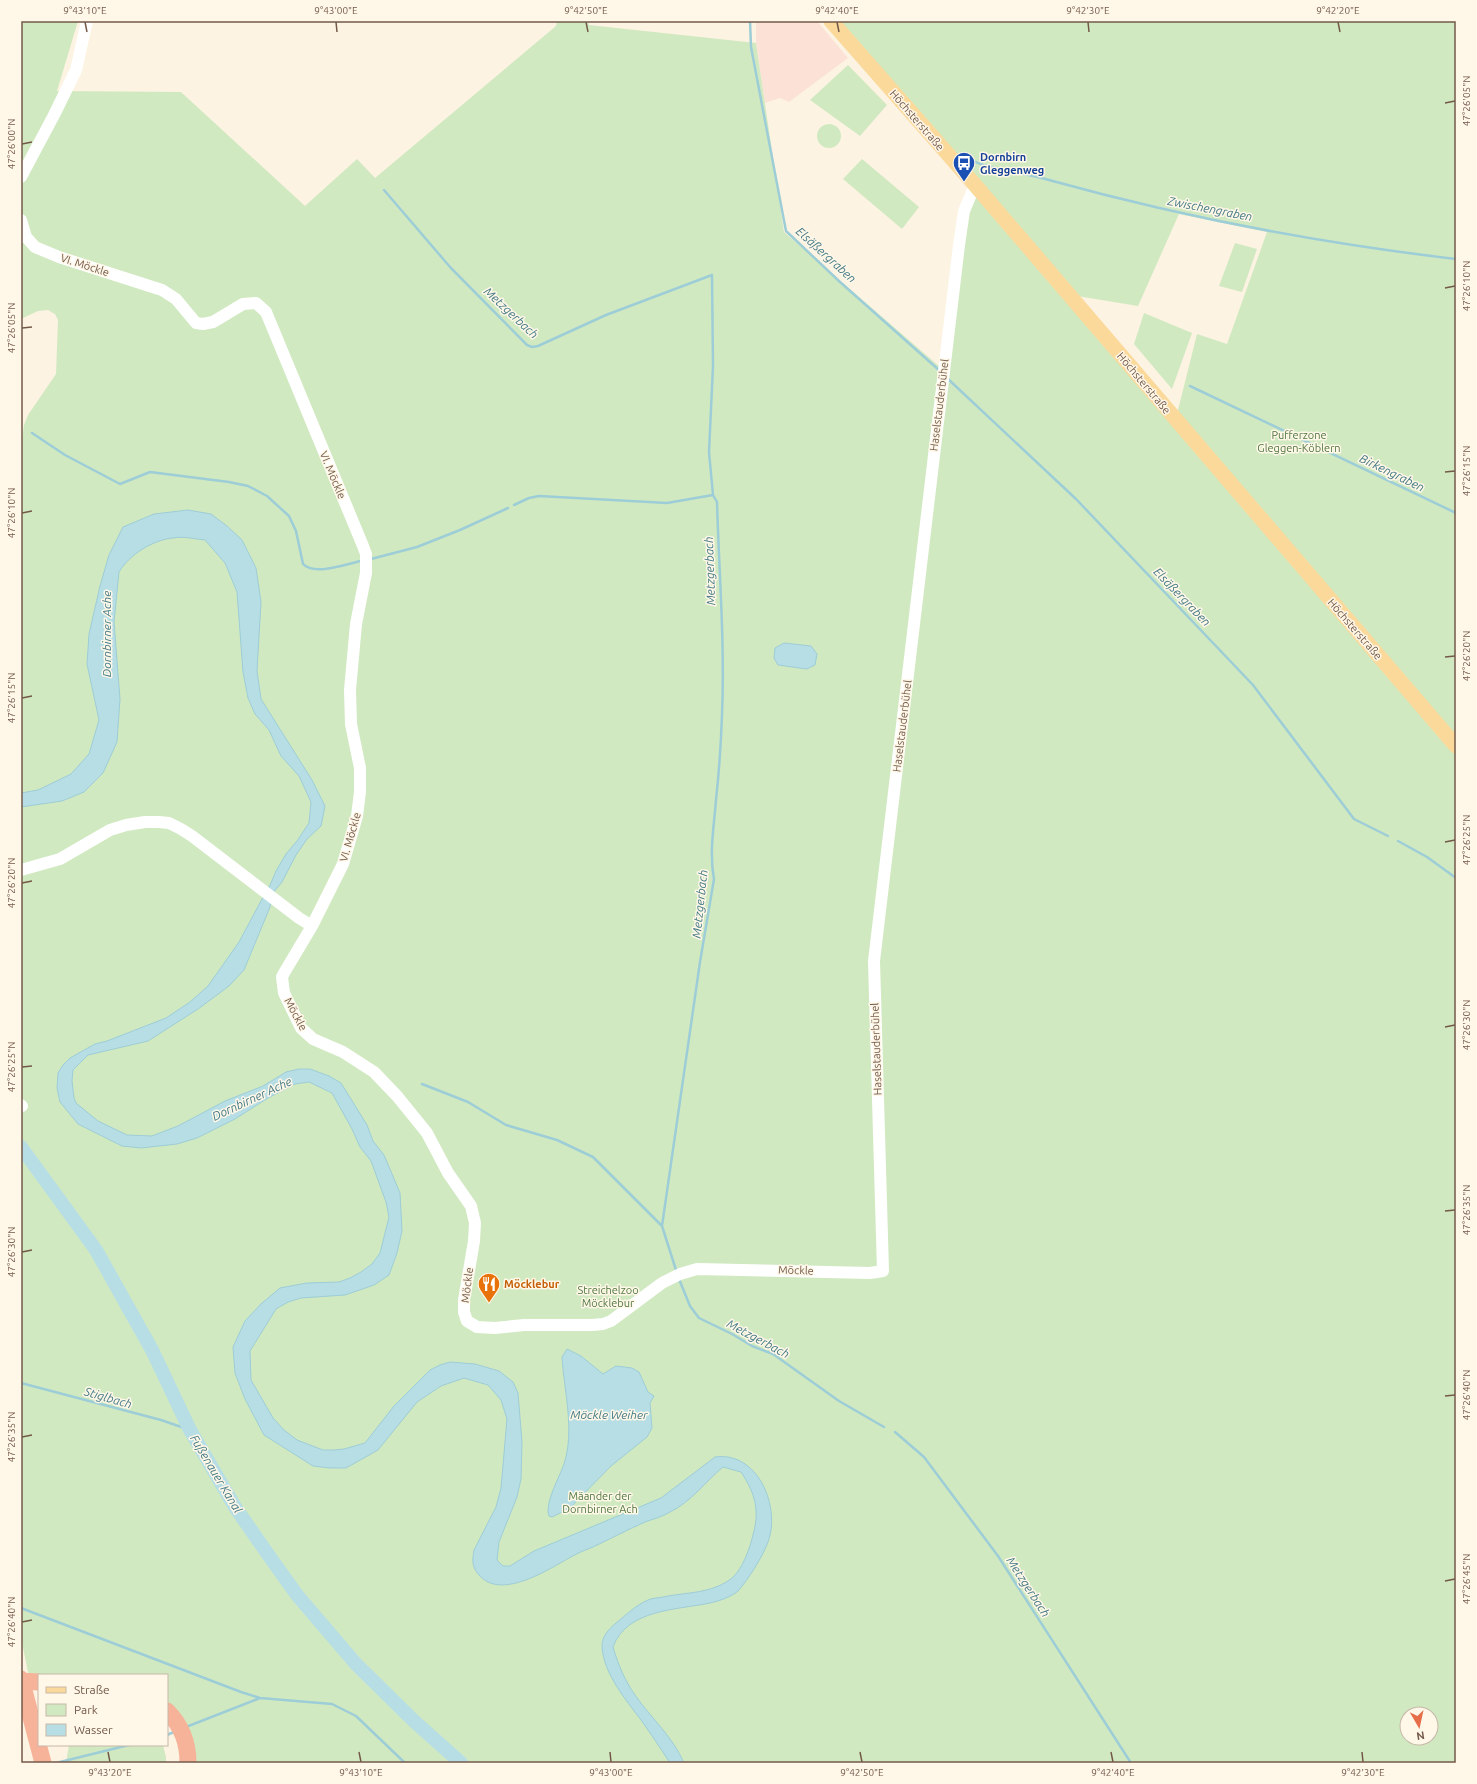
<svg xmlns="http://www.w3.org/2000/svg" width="1477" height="1784" font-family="Ubuntu,sans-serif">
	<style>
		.commercial { fill: #fce2d6 }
		.green { fill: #d1e9c1; fill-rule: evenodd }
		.water { fill: #b7dee5; stroke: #9dcdd7 }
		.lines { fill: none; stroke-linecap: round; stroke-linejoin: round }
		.stream { stroke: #9dcdd7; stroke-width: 2.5 }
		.river { stroke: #b7dee5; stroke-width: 14 }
		.minor { stroke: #fff; stroke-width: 12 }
		.major { stroke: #fbd99b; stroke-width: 15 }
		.highway { stroke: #f6b399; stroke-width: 17 }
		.ticks { fill: none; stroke: #735949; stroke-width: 1.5 }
		.labels { text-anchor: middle; stroke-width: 3; stroke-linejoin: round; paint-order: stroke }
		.street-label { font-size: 11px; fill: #735949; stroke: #fff7e8 }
		.transit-label { font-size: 11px; font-weight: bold; fill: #164399; stroke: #fff7e8; text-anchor: start }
		.park-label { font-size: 11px; fill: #517941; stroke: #fff7e8 }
		.food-label { font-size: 11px; font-weight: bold; fill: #c56008; stroke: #fff7e8; text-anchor: start }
		.water-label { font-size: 12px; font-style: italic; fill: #437a87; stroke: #fff7e8 }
		.neatline { fill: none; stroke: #735949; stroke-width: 1.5 }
		.ticks-label { font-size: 10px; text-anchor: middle; fill: #735949 }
	</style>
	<rect width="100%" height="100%" fill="#fcf3e2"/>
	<path class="commercial" d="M756,21h61l31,37 -59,44 -9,-4 -15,5 -9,-60z"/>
	<path class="green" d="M21,21h57l-21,70 124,1 124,114 52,-47 18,19 181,-152 1,-5h31l1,4 167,18 28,189 156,135 26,-152 10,-23 480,558v1013h-1262l-27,-59v-29h-128l-10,2 -8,-39v-1192l3,-21 4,-10 28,-41 2,-54 -3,-6 -7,-4 -10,1 -17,8zM1407,1714h24v24h-24z
		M839,21h617v718l-279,-325 20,-80 30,10 40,-112 -88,-18 -41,92 -61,-10z
		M848,65l39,40 -27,31 -50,-36z
		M817 136a12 12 0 1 1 24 0a12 12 0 1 1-24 0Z
		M862,159l57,48 -17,22 -59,-50z
		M1235,243l22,6 -15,43 -23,-6z
		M1144,313l48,20 -20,56 -38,-45z
		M69,1745h94l3,12v6h-100z"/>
	<path class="water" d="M188,510l23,4 16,12 15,14 14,28 5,34 -4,69 4,28 51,81 13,26 -4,20 -14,13 -11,16 -14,27 -10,12 -2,13 -26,63 -15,16 -31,23 -50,32 -60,14 -15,15 -1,11 2,17 2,5 22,18 29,14 25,1 26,-10 47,-25 38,-15 23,-14 13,-3h11l19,7 12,7 26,42 6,16 11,14 16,38 2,38 -5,22 -8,22 -15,10 -29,10 -44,3 -13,4 -12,7 -26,42 1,29 22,38 11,12 13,10 26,10h11l10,-1 21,-6 29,-37 36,-36 10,-5 10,-3 25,2 24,7 14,11 5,11 4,49 -1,37 -4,18 -18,45 -2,18 6,6h7l24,-15 127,-53 54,-41c43,-6 66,50 53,85 -5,14 -20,38 -30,49 -7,6 -19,10 -28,12 -33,7 -83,6 -97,44 5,17 12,34 22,48 16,23 38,42 49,68h-14c-9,-14 -19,-29 -29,-43 -15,-20 -38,-47 -39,-74 0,-10 7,-17 14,-23 10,-8 20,-18 32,-23 4,-2 10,-2 15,-3 23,-5 49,-3 69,-19 11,-9 18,-31 21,-43 7,-25 2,-42 -12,-63l-18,-5c-17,14 -32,35 -53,45 -8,5 -17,7 -25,10 -18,8 -35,17 -52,25 -8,3 -15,6 -22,10 -22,12 -70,44 -92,18 -7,-8 -7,-14 -5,-25l22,-43 5,-19 6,-69 -6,-19 -13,-15 -24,-7 -23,8 -24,16 -39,48 -32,18h-16l-17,-2 -49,-31 -19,-36 -10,-26 -2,-26 12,-26 16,-17 19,-16 27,-5 32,-1 11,-4 11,-6 11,-8 8,-11 9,-36 -3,-15 -15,-41 -11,-14 -8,-18 -20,-36 -23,-11 -14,2 -27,14 -33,21 -38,19 -20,6 -36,4 -19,-2 -44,-22 -18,-22 -3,-14 1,-15 5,-8 7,-7 25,-14 12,-3 59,-23 24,-16 18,-16 31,-44 23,-43 6,-9 8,-19 10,-17 11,-13 12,-18 2,-21 -12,-26 -18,-20 -12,-26 -14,-16 -7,-16 -5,-26 -6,-80 -12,-29 -20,-23c-10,-1 -22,-4 -32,-2 -20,2 -43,16 -54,34l-5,50 6,77 -3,43 -14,31 -19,19 -22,9 -41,6v-14l17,-3 33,-16 18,-20 10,-34 -12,-56 2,-30 11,-48 9,-31 14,-28 31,-13z
		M784,643l27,3 6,8 -2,11 -8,4 -29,-4 -4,-7 1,-10z
		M567,1349l14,7 22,18 13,-8 16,2 7,4 9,20 6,4 -4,7 2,25 -5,9 -36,29 -41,42 -18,9 -3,-1c-5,-12 11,-40 15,-52 11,-34 0,-73 -2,-107z"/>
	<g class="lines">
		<path class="stream" d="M750,21l1,26 35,184 54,51 100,89
			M965,157c25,14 56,15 84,23 133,37 270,63 407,79
			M384,190l66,77 77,78 5,2 6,-1 68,-31 106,-40 1,91 -4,86 4,43 4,7c2,71 8,142 5,213 -1,29 -3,57 -6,85 -2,26 -7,53 -2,79l-14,83 -38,264 14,44
			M948,379l128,120 177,186 101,134 34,17
			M1190,386l266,127
			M32,433l33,22 55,29 30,-12 79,10 19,4 19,10 22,20 7,15 7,33c11,12 44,0 58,-3
			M514,505l15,-7 10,-2 128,7 46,-8
			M371,559l46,-12 43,-17 48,-22
			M1398,841l29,16 29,21
			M422,1084l46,18 38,23 51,15 36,17 69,69
			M679,1279l11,27 9,12 33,16 20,12 21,8 66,47 45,26
			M21,1383l140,37 29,10
			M895,1432l29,25 74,99 133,207
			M21,1608l220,84 19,6 72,6 24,12 49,47
			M186,1727l74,-29
			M167,1735l9,-4
			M56,1763l73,-18"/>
		<path class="river" d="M21,1147l75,103 56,100 38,80 45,77 32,46 30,42 59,69 59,58 46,41"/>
		<path class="minor" d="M21,177l33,-62 22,-45 11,-49
			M21,220l5,17 9,10 24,10 103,33 14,9 20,24 7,1 10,-2 30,-18 13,-1 10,9 97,234 3,8v19l-10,51 -6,66 1,34 9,44v24l-3,24 -14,48 -31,62 -28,47 -2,4 2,16 17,35 12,11 30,13 31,20 23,24 30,37 21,40 23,33 4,17 -1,18 -10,59v12l3,9 10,6 18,1 29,-3h68l11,-1 8,-3 51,-38 18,-9 17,-5 173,4 13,-2 -9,-310 85,-716 5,-34 11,-26
			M21,870l39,-11 50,-29 16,-5 19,-3h14l10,1 12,6 11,7 107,82 13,8
			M21,1105l1,1"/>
		<path class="major" d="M831,21l144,164 481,561"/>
		<path class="highway" d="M21,1679l22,84
			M21,1681l18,1
			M167,1711c15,15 21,31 21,52"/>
	</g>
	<path class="ticks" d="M85,22l2,10M336,22l1,10M586,22l2,10M837,22l2,10M1088,22l1,10M1338,22l2,10M1445,103l10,-2M22,144l10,-2M1445,288l10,-2M22,328l10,-1M1445,472l10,-1M22,513l10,-2M1445,657l10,-1M22,698l10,-2M1445,842l10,-2M22,883l10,-2M1445,1027l10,-2M22,1067l10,-1M1445,1211l10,-1M22,1252l10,-2M1445,1396l10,-1M22,1437l10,-2M1445,1581l10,-2M22,1622l10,-2M108,1752l2,10M359,1752l2,10M610,1752l1,10M860,1752l2,10M1111,1752l2,10M1362,1752l1,10"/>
	<defs>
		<g id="bus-pin" transform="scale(1.15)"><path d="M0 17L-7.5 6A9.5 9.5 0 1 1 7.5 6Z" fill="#1a4fb4" stroke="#fff7e8"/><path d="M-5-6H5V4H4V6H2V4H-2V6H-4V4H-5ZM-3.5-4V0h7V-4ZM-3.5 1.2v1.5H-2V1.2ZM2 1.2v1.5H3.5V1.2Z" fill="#fff"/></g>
		<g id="restaurant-pin" transform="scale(1.15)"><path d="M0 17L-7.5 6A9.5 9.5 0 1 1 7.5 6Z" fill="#e8710a" stroke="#fff7e8"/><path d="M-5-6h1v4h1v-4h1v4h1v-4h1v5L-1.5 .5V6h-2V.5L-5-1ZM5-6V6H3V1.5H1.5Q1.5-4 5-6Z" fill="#fff"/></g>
	</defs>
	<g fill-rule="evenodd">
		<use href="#bus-pin" x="964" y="163"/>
		<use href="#restaurant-pin" x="489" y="1284"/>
	</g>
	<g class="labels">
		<g class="street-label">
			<text transform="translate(917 120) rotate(49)" y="4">Höchsterstraße</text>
			<text transform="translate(85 265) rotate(18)" y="4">VI. Möckle</text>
			<text transform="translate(1144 383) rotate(50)" y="4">Höchsterstraße</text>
			<text transform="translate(939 405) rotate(-83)" y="4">Haselstauderbühel</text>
			<text transform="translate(333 475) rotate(67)" y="4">VI. Möckle</text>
			<text transform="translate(1355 629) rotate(49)" y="4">Höchsterstraße</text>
			<text transform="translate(902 726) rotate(-83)" y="4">Haselstauderbühel</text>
			<text transform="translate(350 837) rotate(-74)" y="4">VI. Möckle</text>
			<text transform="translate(296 1014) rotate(62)" y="4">Möckle</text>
			<text transform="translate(876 1049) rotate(-92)" y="4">Haselstauderbühel</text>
			<text transform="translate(796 1270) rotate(2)" y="4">Möckle</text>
			<text transform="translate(467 1285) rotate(-83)" y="4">Möckle</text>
		</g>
		<g class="transit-label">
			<text x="980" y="161">Dornbirn<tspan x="980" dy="13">Gleggenweg</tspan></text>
		</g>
		<g class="park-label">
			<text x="1299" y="439">Pufferzone<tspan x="1299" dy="13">Gleggen-Köblern</tspan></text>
			<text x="608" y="1294">Streichelzoo<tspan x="608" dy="13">Möcklebur</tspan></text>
			<text x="600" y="1500">Mäander der<tspan x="600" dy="13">Dornbirner Ach</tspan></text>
		</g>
		<g class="food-label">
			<text x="504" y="1288">Möcklebur</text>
		</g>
		<g class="water-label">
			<text transform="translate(1210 209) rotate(11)" y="4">Zwischengraben</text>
			<text transform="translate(826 255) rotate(42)" y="4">Elsäßergraben</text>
			<text transform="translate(511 313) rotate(43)" y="4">Metzgerbach</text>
			<text transform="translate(1392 473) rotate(26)" y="4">Birkengraben</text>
			<text transform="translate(710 571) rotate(-92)" y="4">Metzgerbach</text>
			<text transform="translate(1182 597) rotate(46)" y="4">Elsäßergraben</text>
			<text transform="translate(107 634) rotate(-90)" y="4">Dornbirner Ache</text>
			<text transform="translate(700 904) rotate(-84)" y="4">Metzgerbach</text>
			<text transform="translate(252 1099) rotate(-25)" y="4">Dornbirner Ache</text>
			<text transform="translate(758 1339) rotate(28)" y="4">Metzgerbach</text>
			<text transform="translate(108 1398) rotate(16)" y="4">Stiglbach</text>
			<text x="609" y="1419">Möckle Weiher</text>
			<text transform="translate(216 1474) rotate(59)" y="4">Fußenauer Kanal</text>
			<text transform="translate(1028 1587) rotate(57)" y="4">Metzgerbach</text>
		</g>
	</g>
	<rect width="1477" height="1784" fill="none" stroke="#fff7e8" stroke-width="44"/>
	<rect x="38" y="1674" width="130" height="72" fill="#fff7e8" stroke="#c7b8a8"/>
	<rect x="46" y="1687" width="20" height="6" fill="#fbd99b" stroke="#c7b8a8"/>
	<text x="74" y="1694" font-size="12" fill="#735949">Straße</text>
	<rect x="46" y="1704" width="20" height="12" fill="#d1e9c1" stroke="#c7b8a8"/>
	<text x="74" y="1714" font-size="12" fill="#735949">Park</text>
	<rect x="46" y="1724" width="20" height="12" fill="#b7dee5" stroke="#c7b8a8"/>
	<text x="74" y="1734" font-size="12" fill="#735949">Wasser</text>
	<g transform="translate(1419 1726) rotate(171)"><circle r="19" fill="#fff7e8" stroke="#c7b8a8"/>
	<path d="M0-3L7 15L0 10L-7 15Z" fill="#e66e48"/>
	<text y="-6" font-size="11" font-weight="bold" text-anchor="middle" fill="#735949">N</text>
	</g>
	<rect x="22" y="22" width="1433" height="1740" class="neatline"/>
	<g class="ticks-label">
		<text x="85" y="14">9°43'10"E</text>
		<text x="336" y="14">9°43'00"E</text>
		<text x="586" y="14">9°42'50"E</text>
		<text x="837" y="14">9°42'40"E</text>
		<text x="1088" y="14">9°42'30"E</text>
		<text x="1338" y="14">9°42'20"E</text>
		<text transform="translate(1466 101) rotate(-90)" y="4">47°26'05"N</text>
		<text transform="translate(11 144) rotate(-90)" y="4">47°26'00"N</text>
		<text transform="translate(1466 286) rotate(-90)" y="4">47°26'10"N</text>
		<text transform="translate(11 328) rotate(-90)" y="4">47°26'05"N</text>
		<text transform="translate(1466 471) rotate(-90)" y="4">47°26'15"N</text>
		<text transform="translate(11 513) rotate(-90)" y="4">47°26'10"N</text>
		<text transform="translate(1466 656) rotate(-90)" y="4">47°26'20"N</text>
		<text transform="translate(11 698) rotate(-90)" y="4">47°26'15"N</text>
		<text transform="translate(1466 840) rotate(-90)" y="4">47°26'25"N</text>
		<text transform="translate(11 883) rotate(-90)" y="4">47°26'20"N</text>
		<text transform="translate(1466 1025) rotate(-90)" y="4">47°26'30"N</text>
		<text transform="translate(11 1067) rotate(-90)" y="4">47°26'25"N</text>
		<text transform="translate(1466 1210) rotate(-90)" y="4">47°26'35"N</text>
		<text transform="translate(11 1252) rotate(-90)" y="4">47°26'30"N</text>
		<text transform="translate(1466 1395) rotate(-90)" y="4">47°26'40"N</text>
		<text transform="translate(11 1437) rotate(-90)" y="4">47°26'35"N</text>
		<text transform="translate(1466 1579) rotate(-90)" y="4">47°26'45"N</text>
		<text transform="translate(11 1622) rotate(-90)" y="4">47°26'40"N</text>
		<text x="110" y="1776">9°43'20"E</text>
		<text x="361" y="1776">9°43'10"E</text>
		<text x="611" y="1776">9°43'00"E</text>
		<text x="862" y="1776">9°42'50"E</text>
		<text x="1113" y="1776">9°42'40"E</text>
		<text x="1363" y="1776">9°42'30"E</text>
	</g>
</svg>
